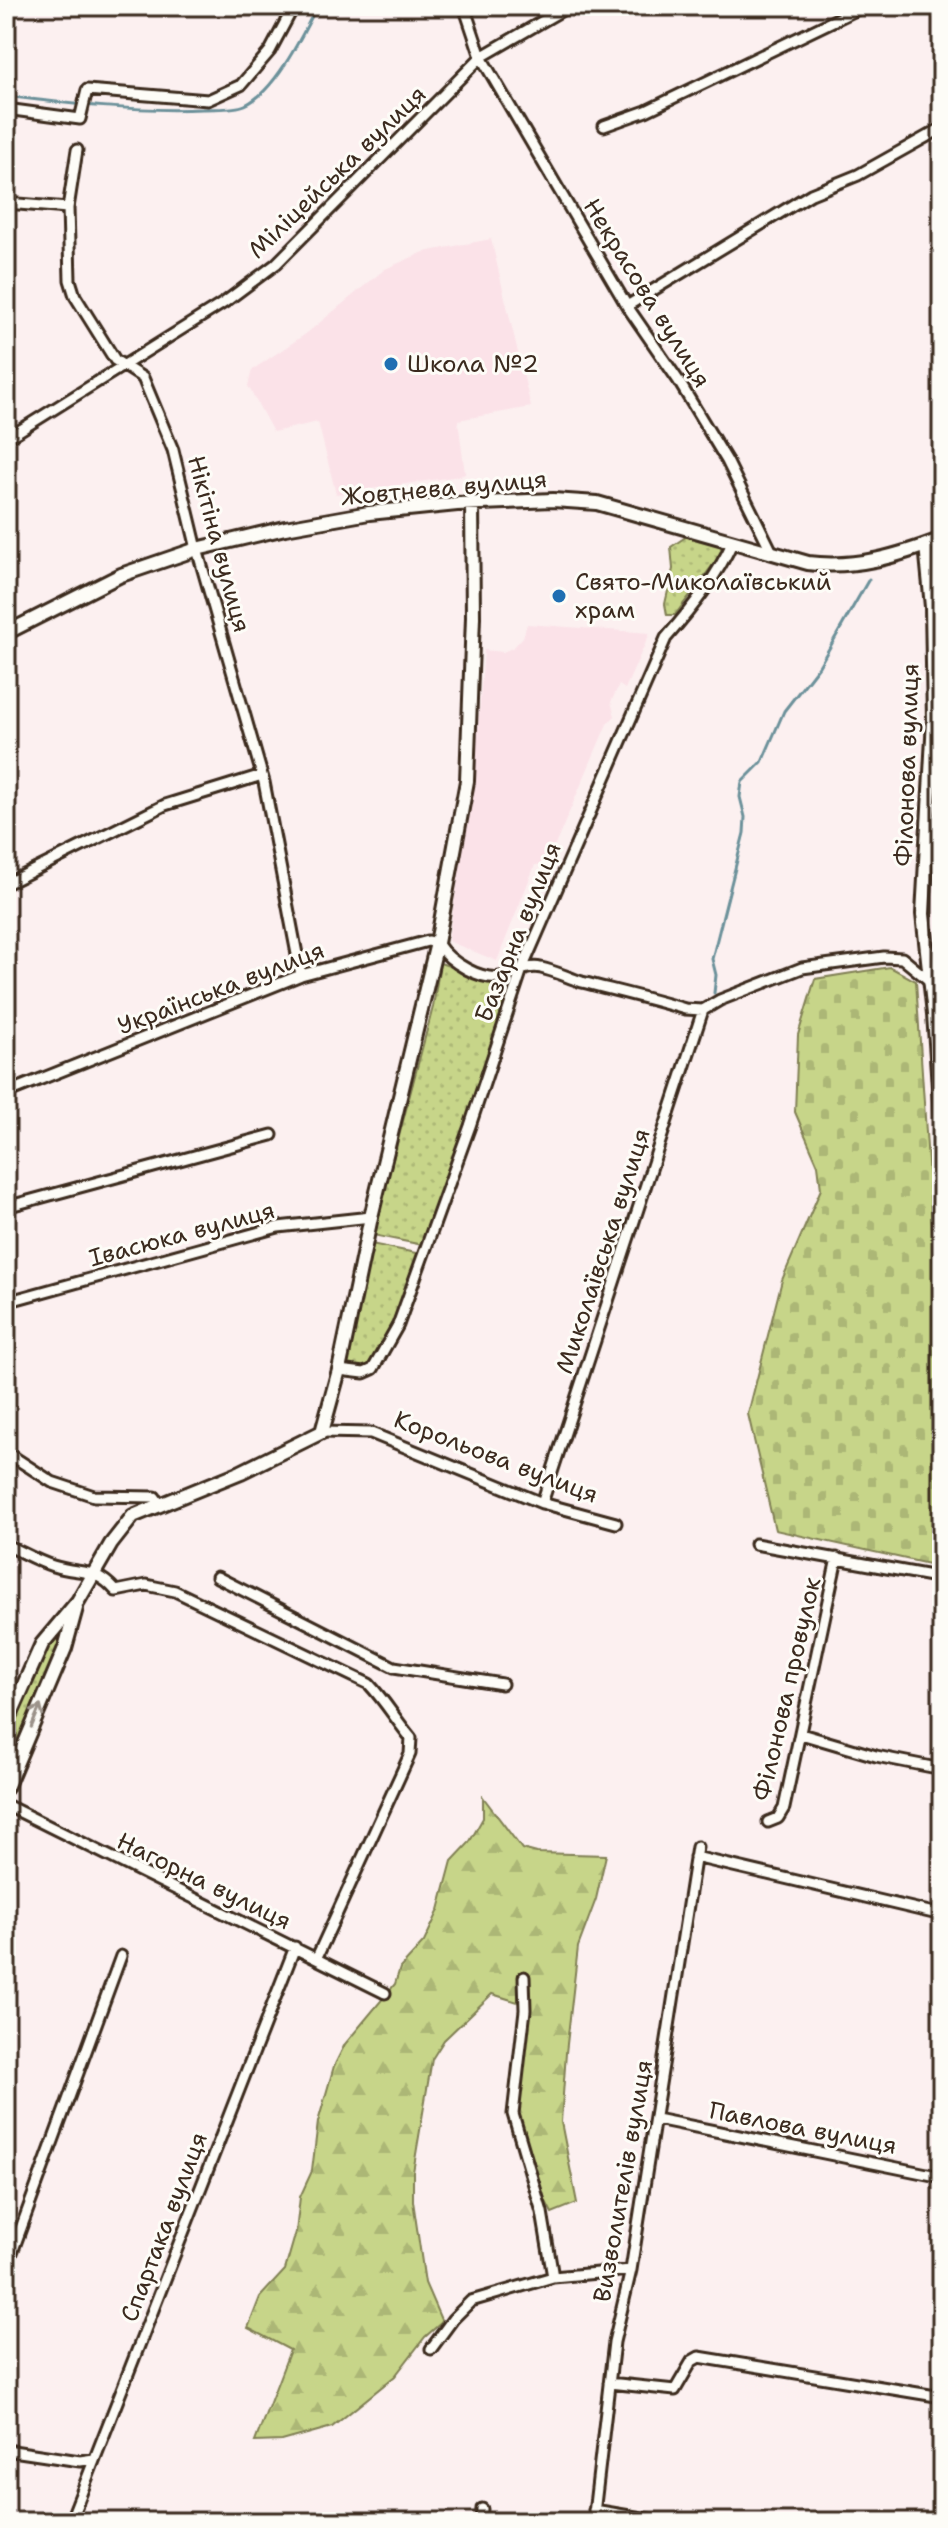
<svg xmlns="http://www.w3.org/2000/svg" width="948" height="2528" font-family="'Shantell Sans',sans-serif">
	<style>
		.built { fill: #fbe2e8 }
		.grass { fill: url(#grass-dots); stroke: #818054; stroke-width: 2 }
		.forest { fill: url(#forest-firs); stroke: #818054; stroke-width: 2 }
		.cemetery { fill: url(#cemetery-stones); stroke: #818054; stroke-width: 2 }
		.lines { fill: none; stroke-linecap: round; stroke-linejoin: round }
		.stream { stroke: #6c919a; stroke-width: 3 }
		.street-casing { stroke: #3b2a1e; stroke-width: 15 }
		.secondary-casing { stroke: #3b2a1e; stroke-width: 18 }
		.street { stroke: #fdfcf7; stroke-width: 9 }
		.secondary { stroke: #fdfcf7; stroke-width: 12 }
		.oneway { stroke: #9c938a }
		.poi-dot { fill: #1f6fb2; stroke: #fdfcf7; stroke-width: 3 }
		.labels { text-anchor: middle; stroke-width: 6; stroke-linejoin: round; paint-order: stroke }
		.street-label { font-size: 24px; fill: #3b2a1e; stroke: #fdfcf7 }
		.poi-label { font-size: 24px; fill: #3b2a1e; stroke: #fdfcf7; text-anchor: start }
	</style>
	<defs>
		<pattern id="grass-dots" width="8" height="8" patternUnits="userSpaceOnUse" patternTransform="scale(2)"><rect width="8" height="8" fill="#c7d589"/><path d="M2 2h.1M6 6h.1" fill="none" stroke="#acb776" stroke-width="1.8" stroke-linecap="round"/></pattern>
		<pattern id="forest-firs" width="22" height="20" patternUnits="userSpaceOnUse" patternTransform="scale(2)"><rect width="22" height="20" fill="#c7d589"/><path d="M5 1l3.5 6h-7zM16 11l3.5 6h-7z" fill="#acb776"/></pattern>
		<pattern id="cemetery-stones" width="16" height="16" patternUnits="userSpaceOnUse" patternTransform="scale(2)"><rect width="16" height="16" fill="#c7d589"/><path d="M2 7V4a2 2 0 0 1 4 0v3zM10 15v-3a2 2 0 0 1 4 0v3z" fill="#acb776"/></pattern>
	</defs>
	<rect width="100%" height="100%" fill="#fcf0f0"/>
	<filter id="ink" filterUnits="userSpaceOnUse"><feTurbulence type="fractalNoise" baseFrequency=".0125" numOctaves="2"/><feDisplacementMap in="SourceGraphic" scale="16" xChannelSelector="R" yChannelSelector="G"/><feConvolveMatrix kernelMatrix="1 2 1 2 8 2 1 2 1" color-interpolation-filters="sRGB"/></filter>
	<g filter="url(#ink)">
		<path class="built" d="M491,239l40,168 -73,13 7,54 -5,2 -124,18 -18,-72 -45,10 -25,-46 4,-16 55,-37 78,-64 39,-17z
			M527,624l123,9 -25,56 -6,-4 -8,17 4,14 -8,8 -60,140 -12,1 -38,96 -49,-20 26,-162 10,-129 19,2 11,-5 9,-10z"/>
		<path class="grass" d="M687,536l25,5 9,5v8l-46,61h-8l-2,-11 8,-35 -2,-22z
			M440,963l48,16h26l-91,266 -50,-10 60,-228z
			M371,1244l50,10 -10,30 -40,82c-10,3 -16,4 -25,-1z
			M57,1638l3,3 -8,26 -46,110v-39l36,-84z"/>
		<path class="forest" d="M483,1797l39,52 15,4 69,2 -10,44 -18,48 -12,106 -5,69 16,81 -25,10c-16,-29 -29,-68 -35,-101l13,-109h-9l-29,-9 -48,46 -12,19 -19,113v29l12,82 17,39 -17,15 -30,39 -63,51 -50,14 -27,1 35,-92 -42,-22 12,-31 25,-27 11,-38 4,-35 12,-26 6,-49 16,-56 11,-22 50,-60 5,-16 24,-26 15,-32 13,-49 17,-18 14,-25z"/>
		<path class="cemetery" d="M890,967l26,14 26,394v192l-167,-37 -27,-116 34,-134 39,-91 -3,-24 -23,-53 3,-77 17,-56z"/>
		<g class="lines">
			<path class="stream" d="M6,96c65,8 130,16 196,13 13,-1 32,1 43,-4 30,-13 58,-71 72,-99
				M714,993l2,-18 -4,-16 32,-126 1,-16 -5,-20 2,-15 20,-20 22,-51 35,-45 50,-87"/>
			<g class="street-casing">
				<path id="street" d="M464,6l17,51 146,249 51,74 49,81 45,91
					M6,109l74,10 7,-29 121,10 33,-15 29,-34 24,-45
					M604,126l42,-15 218,-105
					M77,150l-9,58 2,72 5,16 40,64 28,18 30,72 24,99 67,233 37,193
					M6,203l62,5
					M627,306l184,-112 47,-19 84,-47
					M6,439l219,-137 51,-38 205,-207 88,-51
					M6,884l159,-79 97,-30
					M6,1093l295,-118 127,-34 9,2c12,19 45,40 69,33 12,-4 23,-11 35,-8 14,3 28,10 41,14 35,9 69,17 103,27l18,1 17,-10 82,-32 82,-11 18,1 40,33
					M6,1207l266,-72
					M6,1302l272,-75 93,-10
					M339,1370l25,3 9,-4 25,-44 72,-199 52,-157 144,-331c26,-30 51,-61 67,-97
					M322,1432l49,1 171,70 74,20
					M6,1452l46,30 42,14 61,1 5,7
					M542,1503l161,-493
					M755,1544l187,34
					M6,1545c16,7 31,16 47,21 28,9 41,0 63,25l30,-6 29,6 194,93c16,17 27,36 42,54l-1,16 -93,203
					M217,1577l177,90 108,17
					M801,1734l75,22 66,13
					M6,1805l379,188
					M768,1822l10,-4 6,-10 53,-250
					M695,1857l247,58
					M524,1977l1,33 -12,104 29,98 11,65
					M656,2119l286,58
					M6,2269l115,-313
					M431,2349l22,-30 18,-18 82,-24 78,-7
					M609,2383l66,7 17,-29 7,-4 243,40
					M6,2450l74,11 14,-2
					M594,2510l72,12
					M70,2522l225,-575
					M481,2522l1,-13
					M593,2522l21,-180 17,-72 66,-423"/>
			</g>
			<g class="secondary-casing">
				<path id="secondary" d="M926,545l6,62 2,113 -11,194 11,100 8,116
					M6,633l115,-58 76,-26 88,-21 84,-15 88,-9 96,-4 44,3 211,60c47,6 90,-7 134,-24
					M6,1725l36,-81 36,-43 33,-57 22,-28 108,-44 81,-40 17,-62 32,-153 66,-274 30,-162 6,-164 -1,-114
					M6,1788l59,-140 11,-40"/>
			</g>
			<use href="#street" class="street"/>
			<use href="#secondary" class="secondary"/>
		</g>
		<defs><path id="oneway-shaft" d="M-6 0H5M1.5-3L5.5 0L1.5 3" fill="none" stroke-width="1.6" stroke-linecap="round" stroke-linejoin="round" transform="scale(2)"/></defs>
		<use class="oneway" href="#oneway-shaft" transform="translate(36 1716) rotate(-67)"/>
	</g>
	<g class="poi-dot">
		<circle cx="391" cy="364" r="8"/>
		<circle cx="559" cy="596" r="8"/>
	</g>
	<g class="labels">
		<g class="street-label">
			<text transform="translate(337 172) rotate(-44)" y="8">Міліцейська вулиця</text>
			<text transform="translate(647 293) rotate(58)" y="8">Некрасова вулиця</text>
			<text transform="translate(444 488) rotate(-5)" y="8">Жовтнева вулиця</text>
			<text transform="translate(219 544) rotate(75)" y="8">Нікітіна вулиця</text>
			<text transform="translate(907 765) rotate(-88)" y="8">Філонова вулиця</text>
			<text transform="translate(518 932) rotate(-68)" y="8">Базарна вулиця</text>
			<text transform="translate(221 988) rotate(-21)" y="8">Українська вулиця</text>
			<text transform="translate(182 1234) rotate(-15)" y="8">Івасюка вулиця</text>
			<text transform="translate(603 1251) rotate(-72)" y="8">Миколаївська вулиця</text>
			<text transform="translate(496 1457) rotate(21)" y="8">Корольова вулиця</text>
			<text transform="translate(787 1689) rotate(-77)" y="8">Філонова провулок</text>
			<text transform="translate(204 1881) rotate(26)" y="8">Нагорна вулиця</text>
			<text transform="translate(803 2128) rotate(11)" y="8">Павлова вулиця</text>
			<text transform="translate(623 2181) rotate(-80)" y="8">Визволителів вулиця</text>
			<text transform="translate(164 2227) rotate(-69)" y="8">Спартака вулиця</text>
		</g>
		<g class="poi-label">
			<text x="407" y="372">Школа №2</text>
			<text x="575" y="590">Свято-Миколаївський<tspan x="575" dy="28">храм</tspan></text>
		</g>
	</g>
	<rect width="948" height="2528" fill="none" stroke="#fdfcf7" stroke-width="32"/>
	<rect x="16" y="16" width="916" height="2496" fill="none" stroke="#3b2a1e" stroke-width="3" filter="url(#ink)"/>
</svg>
